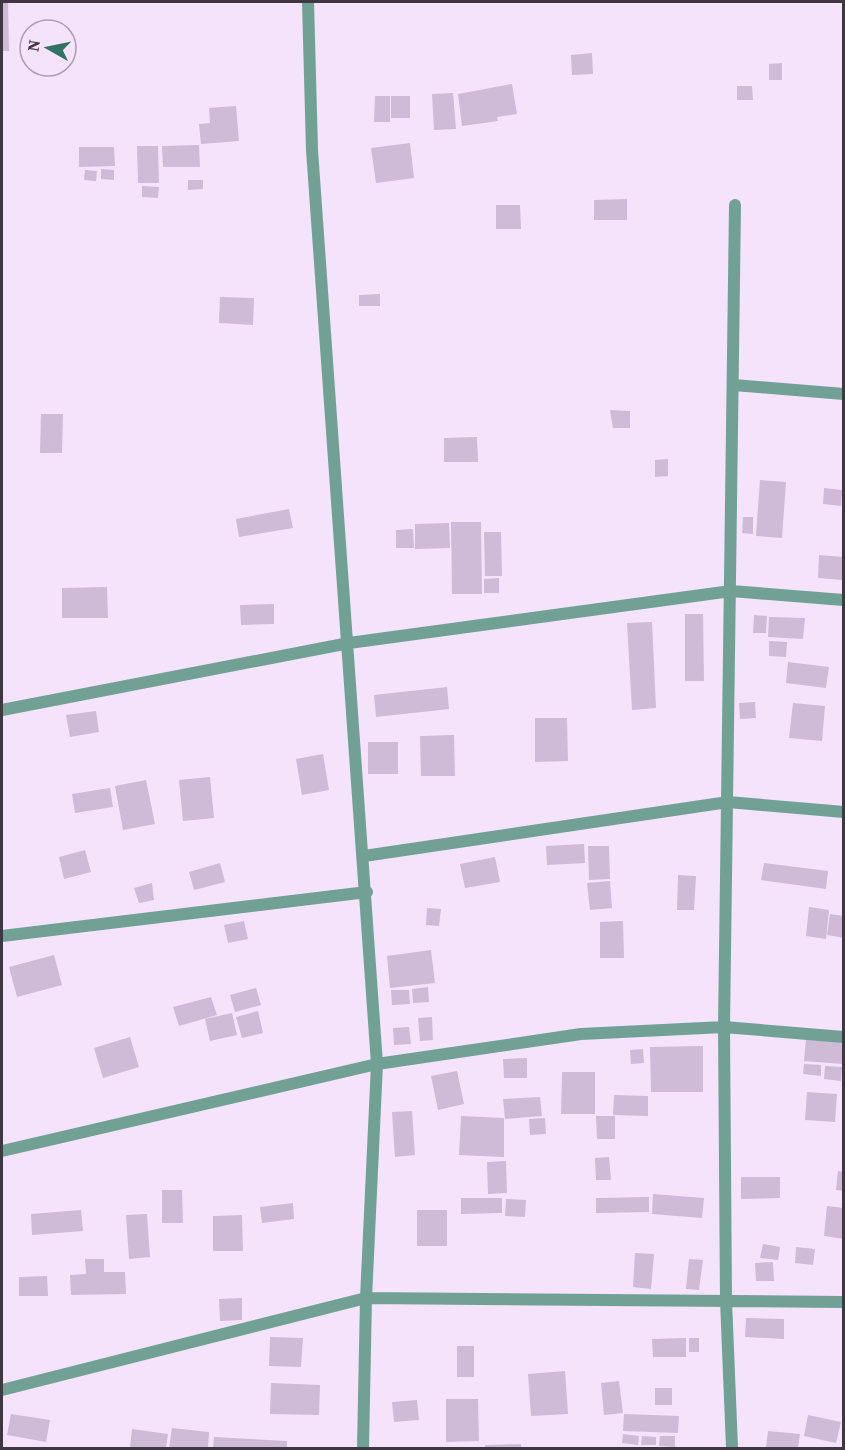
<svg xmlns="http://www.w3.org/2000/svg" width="845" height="1450" font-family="'Source Serif 4',serif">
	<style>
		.building { fill: #cfbad7 }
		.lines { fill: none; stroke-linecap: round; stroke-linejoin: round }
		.minor { stroke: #70a194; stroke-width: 12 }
	</style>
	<rect width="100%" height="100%" fill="#f5e3fb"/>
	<path class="building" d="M2,2h6l1,49h-7z
		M592,53l1,21 -21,1 -1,-20z
		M782,63v17h-13v-16z
		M512,84l5,30 -20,3 1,4 -36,5 -4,-32z
		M737,86h15l1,14h-16z
		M453,93l3,36 -22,1 -2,-36z
		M375,96h15v26h-16z
		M391,96h19v22h-19z
		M236,106l3,35 -38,3 -2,-20 11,-1 -1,-15z
		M410,143l4,35 -38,5 -5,-35z
		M199,145l1,22h-37l-1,-21z
		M137,146h21l1,37h-21z
		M79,147h35l1,19 -36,1z
		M101,169l13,1v10l-13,-1z
		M85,170l12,1 -1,10 -12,-1z
		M188,180h15v9l-15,1z
		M142,186l17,1 -1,11 -16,-1z
		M627,199v21h-33v-20z
		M496,205h24l1,24h-25z
		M380,294v12h-21v-11z
		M220,297l34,1 -1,27 -34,-2z
		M610,410l20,1v17h-17z
		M41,414h22l-1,39h-22z
		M477,437l1,25h-34v-24z
		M668,459v17l-13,1v-17z
		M760,480l26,2 -4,56 -26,-2z
		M824,488l18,2 -1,16 -18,-2z
		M289,509l4,19 -54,9 -3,-18z
		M743,517h10v17l-11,-1z
		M451,522h30l1,72h-30z
		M449,523l1,25 -35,1v-25z
		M413,529l1,19h-18v-18z
		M484,532h17l1,44h-17z
		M819,555l25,2 -2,23 -24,-2z
		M499,578v15h-15v-14z
		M107,587l1,31h-46v-30z
		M274,604v20l-33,1 -1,-20z
		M685,614h18l1,67h-19z
		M754,615l13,1 -1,17h-13z
		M769,617l36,1 -2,21 -35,-2z
		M652,622l4,86 -24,2 -5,-87z
		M769,641l18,1 -1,15 -17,-1z
		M788,662l41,5 -3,21 -40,-5z
		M447,687l2,22 -73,8 -2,-22z
		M755,702l1,16 -16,1 -1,-16z
		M793,703l32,3 -3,35 -33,-3z
		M96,711l3,21 -29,5 -4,-22z
		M535,718h32l1,43 -33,1z
		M454,735l1,41h-34l-1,-40z
		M368,742h30v32h-30z
		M323,754l6,36 -27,5 -6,-36z
		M210,777l4,41 -31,3 -4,-41z
		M146,780l9,44 -32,6 -8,-44z
		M110,788l3,19 -38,6 -3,-19z
		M584,844l1,19 -38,2 -1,-19z
		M588,846h21l1,33 -21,1z
		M85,850l6,22 -27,7 -5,-22z
		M495,857l5,25 -35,6 -5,-24z
		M220,863l5,19 -31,8 -5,-18z
		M764,863l64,8 -2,18 -65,-9z
		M678,875l18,1 -2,34h-17z
		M610,881l2,27 -22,2 -3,-27z
		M152,883l2,17 -15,3 -5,-15z
		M809,907l20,3 -3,29 -20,-3z
		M427,908l14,1 -2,17 -13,-1z
		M830,914l14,2v22l-17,-3z
		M244,921l4,18 -20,4 -4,-18z
		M623,921l1,37h-24v-36z
		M431,950l4,33 -45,5 -3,-32z
		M54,955l8,30 -45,12 -8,-30z
		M428,987l1,15 -16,1 -1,-14z
		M256,988l5,17 -26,7 -5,-17z
		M391,990h18l1,14 -18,1z
		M211,997l6,18 -38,11 -6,-19z
		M258,1011l5,22 -21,5 -6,-21z
		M232,1013l5,22 -27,6 -5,-22z
		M432,1017l1,23 -13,1 -2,-23z
		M409,1027l2,17 -17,1 -1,-17z
		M130,1037l9,30 -36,11 -9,-30z
		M806,1039l38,3 -1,22 -39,-3z
		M703,1046v46h-52l-1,-45z
		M643,1049l1,14 -13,1 -1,-14z
		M527,1058v20h-23l-1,-19z
		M804,1064l17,1v11l-18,-2z
		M825,1066l17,1 -1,14 -17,-2z
		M457,1071l7,33 -26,6 -7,-34z
		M562,1072h33v42h-34z
		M807,1092l30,2 -2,28 -30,-2z
		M614,1095l34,1v20l-35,-1z
		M540,1097l2,19 -37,3 -2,-20z
		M412,1111l3,44 -20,2 -3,-45z
		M461,1116l43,2v39l-45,-2z
		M596,1116h19v23h-18z
		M545,1118l1,16 -16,1 -1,-16z
		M609,1157l2,23h-15l-1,-22z
		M506,1161l1,32 -19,1 -1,-32z
		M838,1171l6,1v19l-8,-1z
		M741,1177h39v21l-39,1z
		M162,1190h20l1,33h-21z
		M653,1194l51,4 -2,20 -50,-4z
		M649,1197v15l-53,1v-15z
		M461,1198h41v15l-41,1z
		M506,1199l20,1 -1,17 -20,-1z
		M293,1203l1,16 -32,4 -2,-16z
		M827,1206l17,2v31l-20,-3z
		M81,1210l2,21 -51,4 -1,-21z
		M417,1210h30v36h-30z
		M147,1214l3,43 -21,2 -3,-44z
		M242,1215l1,36h-30v-35z
		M763,1244l17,3 -2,13 -18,-2z
		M796,1247l19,2 -2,16 -18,-2z
		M635,1253l19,1 -3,35 -18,-2z
		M85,1259h19v13h21l1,22 -55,1 -1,-20 16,-1z
		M689,1259l14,1 -4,30 -13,-1z
		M773,1262l1,19h-18l-1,-18z
		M47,1276l1,20h-29v-19z
		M242,1298v22l-22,1 -1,-22z
		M746,1318l38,1v20l-39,-2z
		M270,1337l33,1 -2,29 -32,-1z
		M686,1338v19h-33l-1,-18z
		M689,1338h10v14h-10z
		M457,1346h17v31h-17z
		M565,1371l3,43 -37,2 -3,-42z
		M619,1381l4,32 -19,2 -3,-32z
		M271,1383l49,2 -1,30 -49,-1z
		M655,1388h17v17h-17z
		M446,1399h32l1,42 -33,1z
		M417,1400l2,20 -25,2 -2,-20z
		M11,1414l39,6 -4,22 -39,-7z
		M624,1414l55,2 -1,17 -55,-2z
		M808,1415l33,7 -5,21 -32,-7z
		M172,1428l37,4 -1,16h-39z
		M132,1429l36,5 -2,14h-36z
		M768,1431l32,3 -2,14h-32z
		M623,1434l16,2 -1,9 -16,-2z
		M642,1436l14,1v8h-15z
		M660,1436h15v11l-16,-1z
		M214,1437l73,4v7h-74z
		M521,1444v4h-36v-3z"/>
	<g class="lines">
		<path class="minor" d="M308,2l4,148 65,914 -11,234 -3,150
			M735,205l-11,822 120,10
			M734,385l110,9
			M2,710l347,-67 382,-52 113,9
			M364,856l364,-54 116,10
			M2,936l365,-44
			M2,1151l375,-87 204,-30 143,-7 2,273 6,148
			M2,1390l364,-92 478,4"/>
	</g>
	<rect width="845" height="1450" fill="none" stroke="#3f3742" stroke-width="6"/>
	<g transform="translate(48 48) rotate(279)"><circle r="28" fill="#f5e3fb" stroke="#ac9eb1" stroke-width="1.5"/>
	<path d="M0-4.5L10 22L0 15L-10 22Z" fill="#307263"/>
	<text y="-9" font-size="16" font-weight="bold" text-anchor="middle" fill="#3f3742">N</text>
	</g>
</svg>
